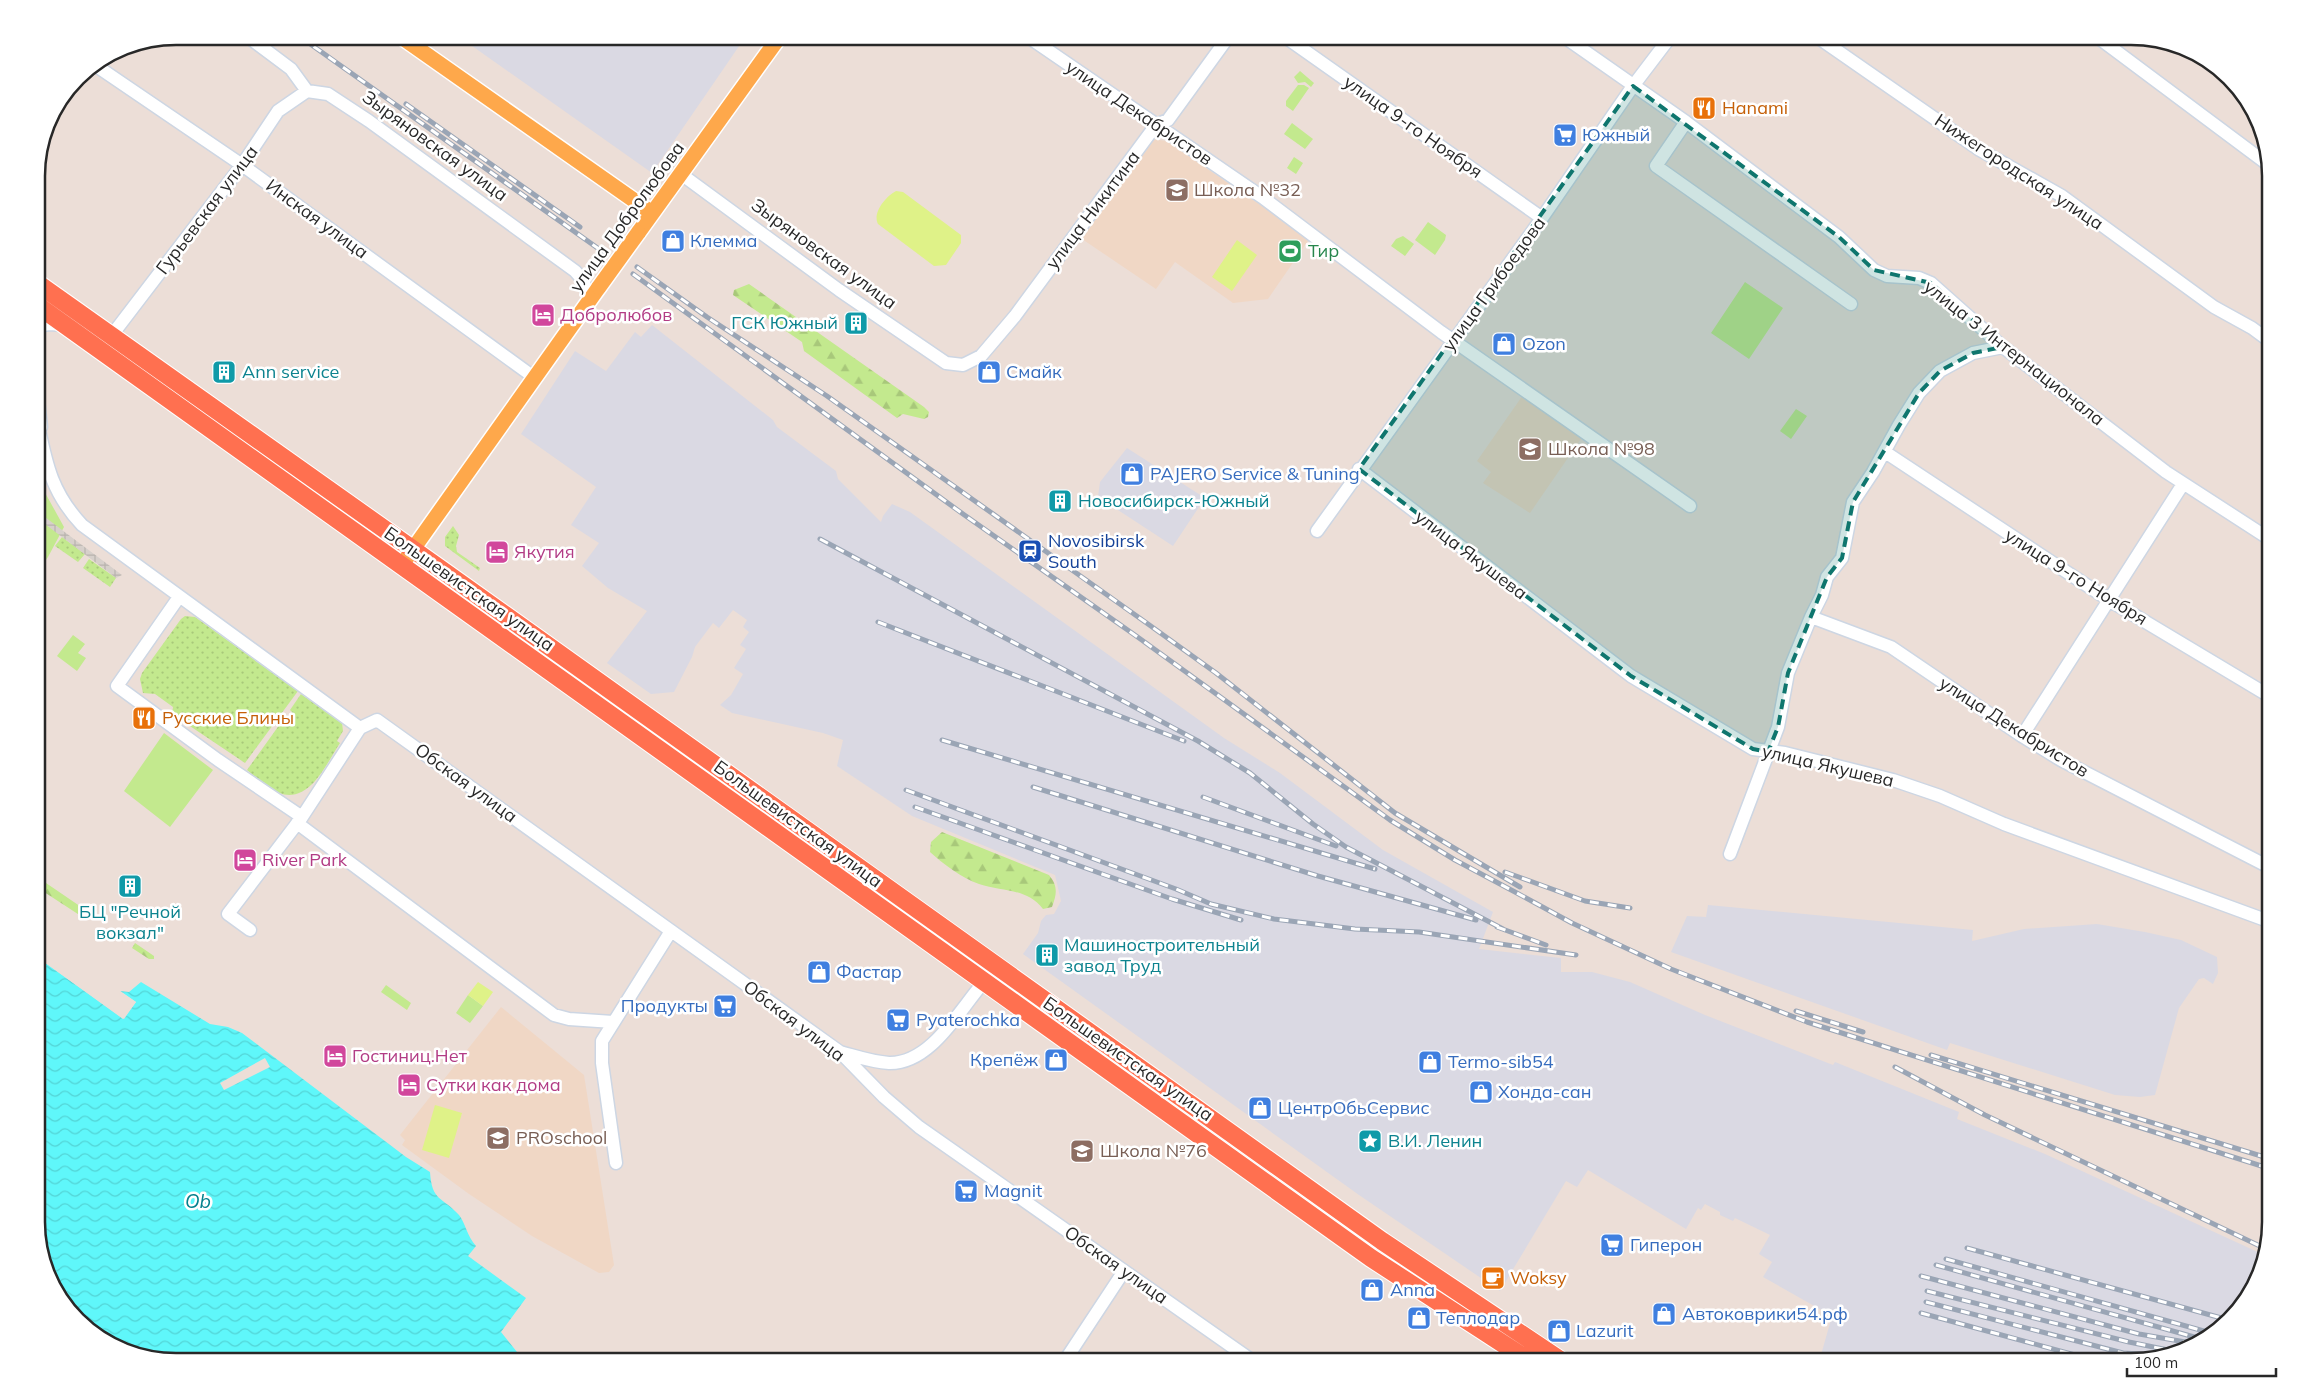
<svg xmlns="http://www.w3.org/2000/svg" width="2307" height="1398" font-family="Mulish,sans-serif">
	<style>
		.industrial { fill: #dad9e3 }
		.education { fill: #f0d7c5 }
		.grass { fill: url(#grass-dots) }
		.forest { fill: url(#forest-firs) }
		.park { fill: #c3e98e }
		.pitch { fill: #dff288 }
		.plaza { fill: url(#plaza-grid) }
		.water { fill: url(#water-waves) }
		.pier { fill: #ecded7 }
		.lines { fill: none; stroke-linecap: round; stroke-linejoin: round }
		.minor-casing { stroke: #cdd6e3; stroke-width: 15 }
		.major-casing { stroke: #fff; stroke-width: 18 }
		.highway-casing { stroke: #fff; stroke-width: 20 }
		.minor { stroke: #fff; stroke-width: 12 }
		.major { stroke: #fea84b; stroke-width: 15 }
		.highway { stroke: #ff7050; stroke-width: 18 }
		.rail-casing { stroke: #9aa5b5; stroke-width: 5 }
		.rail { stroke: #fff; stroke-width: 3; stroke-dasharray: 9; stroke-linecap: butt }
		.major-bridge-casing { stroke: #fff; stroke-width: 18; stroke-linecap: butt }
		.major-bridge { stroke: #fea84b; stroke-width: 15 }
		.marked { fill: #0f766e; fill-opacity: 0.2; stroke: #0f766e; stroke-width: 4; stroke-dasharray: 10 6; stroke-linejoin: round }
		.labels { text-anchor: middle; stroke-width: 5; stroke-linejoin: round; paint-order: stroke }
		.food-label { font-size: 18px; fill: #c56008; stroke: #fff; text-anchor: start }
		.street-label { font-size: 18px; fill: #282828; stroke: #fff }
		.shop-label { font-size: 18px; fill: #366cbe; stroke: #fff; text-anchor: start }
		.education-label { font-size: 18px; fill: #785e54; stroke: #fff; text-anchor: start }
		.leisure-label { font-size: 18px; fill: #27864d; stroke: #fff; text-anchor: start }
		.hotel-label { font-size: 18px; fill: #b23c85; stroke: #fff; text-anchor: start }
		.culture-label { font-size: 18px; fill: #0d838f; stroke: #fff; text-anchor: start }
		.transit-label { font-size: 18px; fill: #164399; stroke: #fff; text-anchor: start }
		.water-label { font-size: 19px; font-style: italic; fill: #03808d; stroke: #fff }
		.rim { fill: none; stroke: #282828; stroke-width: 2.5 }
	</style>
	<defs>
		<pattern id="grass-dots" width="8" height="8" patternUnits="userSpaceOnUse" patternTransform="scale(1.25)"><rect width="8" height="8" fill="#c3e98e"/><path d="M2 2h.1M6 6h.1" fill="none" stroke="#a8c87a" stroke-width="1.8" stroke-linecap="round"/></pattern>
		<pattern id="forest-firs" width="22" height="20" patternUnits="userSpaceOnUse" patternTransform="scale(1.25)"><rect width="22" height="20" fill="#c3e98e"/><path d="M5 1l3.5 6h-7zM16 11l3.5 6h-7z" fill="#a8c87a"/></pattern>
		<pattern id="plaza-grid" width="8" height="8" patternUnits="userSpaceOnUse" patternTransform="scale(1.25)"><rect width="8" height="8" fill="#d7d0cb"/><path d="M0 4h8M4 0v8" fill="none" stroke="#b9b3ae"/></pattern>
		<pattern id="water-waves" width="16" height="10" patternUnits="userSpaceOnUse" patternTransform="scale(1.25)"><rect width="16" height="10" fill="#5ff7fa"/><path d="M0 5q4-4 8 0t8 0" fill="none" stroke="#53d4d6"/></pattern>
	</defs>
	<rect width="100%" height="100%" fill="#ecded7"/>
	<path class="industrial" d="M458,36h288l-94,137z
		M652,325l121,95 4,7 59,44 2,8 43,43 2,-6 9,-12 18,8 314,226 56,35 103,77 110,62 -14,37 82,9v14h31l38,10 75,33 128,50 2,-3 124,50 -2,7 88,35 217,100 -10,38 -51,51 -70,19h-312l13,-46 -69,-39 9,-15 -13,-8 11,-19 -35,-17 -2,3 -13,-6v-3l-15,-8 -4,6 -3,-2 -12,21 -98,-59 -11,17 -11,-6 -66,110 -141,-96 -336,-241 15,-21 3,-12 5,-6 8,-1 7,-13 -6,-26 -143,-59 -75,-50 6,-26 -20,-7 -91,-20 -12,-8 11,-10 12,-21 -9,-6 12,-19 -6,-4 9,-13 -6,-5 4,-7 -14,-10 -14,18 -6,-5 -18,24 -3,10 -18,35 -23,2 -44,-31 40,-52 -39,-23 -26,-22 17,-23 -28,-18 25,-38 -75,-53 54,-83 31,20 29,-39 6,5z
		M1127,448l78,50 -32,48 -75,-49 2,-15z
		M1708,905l265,25 -1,11 52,-12 73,-5 48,8 36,8 36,17 1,16 -5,11 -9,-6 -5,1 -20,29 -24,87 -15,2 -25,-2 -165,-52 -3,7 -276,-98 16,-36 19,1z"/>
	<path class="education" d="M1152,139l14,2 144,97 -42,61 -35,4 -58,-41 -19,27 -74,-50z
		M1523,395l60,41 -53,77 -47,-30 8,-11 -14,-11z
		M501,1007l83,68 30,190 -5,7 -10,1 -67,-37 -63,-42 -67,-49 3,-5 -5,-5z"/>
	<path class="grass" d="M453,526l6,9 -3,11 1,6 23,16 -1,3 -34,-25v-9z
		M62,537l23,17 -7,8 -23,-16z
		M89,559l27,19 -6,9 -27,-19z
		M185,616l10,1 103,74 -53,72 -73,-49 1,-7 -18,-13 -12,-1 -3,-14 2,-6 39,-54z
		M301,694l41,29 1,8 -6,10 3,2c-14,21 -30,61 -61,50 -12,-5 -22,-15 -32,-23l38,-53 3,1 4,-6 -2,-2z"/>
	<path class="forest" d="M749,284l175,123 5,5 -1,5 -4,2 -21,-5 -6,4 -93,-67 -2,-9 -69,-47 1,-5z
		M942,832l107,43c9,11 8,19 3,32l-9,2c-16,-21 -40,-17 -64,-25 -17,-6 -36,-20 -49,-32l1,-10z
		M46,883l44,30 -1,4 -5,1 -43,-28z
		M135,943l19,13v3h-5l-17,-11z"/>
	<path class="park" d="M1300,71l14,12 -3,4 -6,-5 -7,1 -4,-6z
		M1298,85h6l5,3 -16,23 -7,-5v-5z
		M1292,123l21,16 -8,10 -21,-15z
		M1294,157l9,6 -7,11 -9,-6z
		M1428,222l18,13 -1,5 -10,15 -20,-15z
		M1403,236l11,8 -9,12 -14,-10 5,-7z
		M1745,282l38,26 -34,51 -38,-26z
		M1796,409l11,7 -16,23 -11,-8z
		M37,468l6,21 21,38 -16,30 -11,16z
		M73,635l12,9 -7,9 8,5 -9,13 -20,-15z
		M164,733l49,37 -43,57 -46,-36z
		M37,778l9,8 -9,12z
		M386,985l25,18 -4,7 -26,-18z
		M468,995l15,11 -13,17 -14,-10z"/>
	<path class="pitch" d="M896,191l7,1 58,43v8l-15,22 -12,1 -56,-42c-6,-11 8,-28 18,-33z
		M1237,240l20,15 -25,36 -20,-14z
		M1291,242l6,5 -9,12 -6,-4z
		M478,982l15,10 -10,14 -15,-11z
		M435,1105l27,8 -13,45 -27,-8z"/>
	<path class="plaza" d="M37,511l25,19 60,45 -6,3 -79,-60z"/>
	<path class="water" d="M37,957l86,62 13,-17 -16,-11 9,1 12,-10 69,42 18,3 14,6 164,124 24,15c2,30 12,24 29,43 6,7 8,21 17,31l-8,10 58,42 -25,34 24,30h-349l-70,-19 -51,-51 -18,-61z"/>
	<path class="pier" d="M37,954l86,62 9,-13 -14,-10v-4h4l-2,2 16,11 -12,17 -87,-62z
		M265,1058l5,9 -46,23 -4,-7z"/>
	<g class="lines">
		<g class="minor-casing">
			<path id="minor" d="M247,36l44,33 16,22 21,3 41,27 206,150 8,9 7,20
				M1027,36l235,161 179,135 249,174
				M1284,36l258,182
				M1563,36l123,86 153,115 35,33 13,6 32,2 12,5 72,64 163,125 105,68
				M1816,36l164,114 82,46 152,111 38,21 19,14
				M2096,36l174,130
				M95,65l147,100 293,213
				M1686,122l-30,44 195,138
				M681,174l158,116 107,73 17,2 18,-9 34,-40 141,-191 12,-5 61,-84
				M37,326l12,-2 15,1
				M112,335l130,-170 36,-54 29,-20
				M37,391l4,36
				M37,420c9,43 14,72 45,105l278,203
				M1885,452l224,148 162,97
				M1359,469l272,207 122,73 32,4 108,27 47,16 64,28 267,98
				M1317,531l225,-313 91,-132 38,-50
				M179,597l-62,89 101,74 84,57
				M1811,617l80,30 131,89 39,24 210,108
				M2022,736l161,-252
				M297,823l257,192 15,4 44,3
				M1730,854l48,-127 10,-54 23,-56 11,-22 5,-18 15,-19 11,-56 20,-30 26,-47 20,-32 21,-22 33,-18 30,-6
				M250,930l-22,-16 74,-97 58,-89 17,-8 463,332 44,45 35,30 335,235
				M840,1052c15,4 32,10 49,11 42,1 70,-53 95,-81
				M616,1163l-14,-100v-22l69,-110
				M1064,1362l60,-91"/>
		</g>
		<g class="major-casing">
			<path id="major" d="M400,36l252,177
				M638,233l142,-197
				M406,559l193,-272"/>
		</g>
		<g class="highway-casing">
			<path id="highway" d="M37,283l405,287 940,671 181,121
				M37,305l1334,953 160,104"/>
		</g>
		<use href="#minor" class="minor"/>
		<use href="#major" class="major"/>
		<use href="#highway" class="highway"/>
		<g class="rail-casing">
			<path id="rail" d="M299,36l307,218
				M406,104l174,123
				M637,267l70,50 120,79 321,228 68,49 179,140 125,74
				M633,274l330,240 176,124 251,182 65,40 60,32 57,31 99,46 136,53 464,147
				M820,539l378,202 52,32 63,51 33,23 157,82
				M878,622l306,119
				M942,740l433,129
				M1033,787l285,89 158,44
				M906,790l270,99 35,15 63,15 81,10 64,3 157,23
				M1203,797l133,49
				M915,807l257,92 69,21
				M1505,872l80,29 45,7
				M1497,927l49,18
				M1796,1011l67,21
				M1931,1055l340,104
				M1895,1067l90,48 279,133
				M1967,1248l258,71
				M1946,1259l265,74
				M1936,1265l269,75
				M1921,1276l218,58 58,10
				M1927,1291l202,51 44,9
				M1926,1302l197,51 34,2
				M1921,1313l165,45 50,2"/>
		</g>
		<use href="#rail" class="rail"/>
		<g class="major-bridge-casing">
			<path id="major-bridge" d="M599,287l39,-54"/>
		</g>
		<use href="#major-bridge" class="major-bridge"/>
	</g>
	<path class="marked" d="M1633,86l206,151 35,33 57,13 72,64 -30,6 -33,18 -21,22 -66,109 -11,56 -15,19 -39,96 -10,54 -10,25 -15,-3 -122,-73 -272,-207z"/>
	<defs>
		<g id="restaurant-square" transform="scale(1.25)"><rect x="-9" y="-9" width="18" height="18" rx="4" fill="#e8710a" stroke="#fff"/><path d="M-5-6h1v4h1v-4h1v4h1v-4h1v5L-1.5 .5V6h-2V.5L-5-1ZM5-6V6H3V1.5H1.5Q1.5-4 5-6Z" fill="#fff"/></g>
		<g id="supermarket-square" transform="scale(1.25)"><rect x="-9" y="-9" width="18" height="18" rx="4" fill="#3f7fe0" stroke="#fff"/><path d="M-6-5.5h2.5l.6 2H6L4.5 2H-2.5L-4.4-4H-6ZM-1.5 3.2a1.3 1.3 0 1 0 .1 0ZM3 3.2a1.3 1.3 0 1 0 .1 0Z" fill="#fff"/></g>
		<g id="school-square" transform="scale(1.25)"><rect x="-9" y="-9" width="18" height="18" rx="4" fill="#8d6e63" stroke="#fff"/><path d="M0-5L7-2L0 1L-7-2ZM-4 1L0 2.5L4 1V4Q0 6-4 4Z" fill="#fff"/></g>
		<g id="shop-square" transform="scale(1.25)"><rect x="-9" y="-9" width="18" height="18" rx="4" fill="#3f7fe0" stroke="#fff"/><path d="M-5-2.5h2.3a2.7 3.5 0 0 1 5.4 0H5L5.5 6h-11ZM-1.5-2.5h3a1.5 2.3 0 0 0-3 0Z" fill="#fff"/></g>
		<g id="stadium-square" transform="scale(1.25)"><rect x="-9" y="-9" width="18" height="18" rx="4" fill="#2e9e5b" stroke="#fff"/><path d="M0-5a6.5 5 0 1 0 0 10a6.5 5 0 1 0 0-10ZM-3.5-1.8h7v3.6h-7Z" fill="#fff"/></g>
		<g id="hotel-square" transform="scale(1.25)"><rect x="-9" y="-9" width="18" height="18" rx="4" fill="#d1479c" stroke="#fff"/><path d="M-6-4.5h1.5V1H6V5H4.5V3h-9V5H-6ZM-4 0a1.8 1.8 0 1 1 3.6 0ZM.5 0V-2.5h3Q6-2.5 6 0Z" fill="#fff"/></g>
		<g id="building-square" transform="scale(1.25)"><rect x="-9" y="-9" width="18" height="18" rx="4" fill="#0f9aa8" stroke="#fff"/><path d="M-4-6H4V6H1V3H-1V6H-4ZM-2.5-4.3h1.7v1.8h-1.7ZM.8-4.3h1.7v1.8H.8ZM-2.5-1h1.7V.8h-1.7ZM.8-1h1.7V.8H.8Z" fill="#fff"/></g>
		<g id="station-square" transform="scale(1.25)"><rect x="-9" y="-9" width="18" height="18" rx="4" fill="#1a4fb4" stroke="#fff"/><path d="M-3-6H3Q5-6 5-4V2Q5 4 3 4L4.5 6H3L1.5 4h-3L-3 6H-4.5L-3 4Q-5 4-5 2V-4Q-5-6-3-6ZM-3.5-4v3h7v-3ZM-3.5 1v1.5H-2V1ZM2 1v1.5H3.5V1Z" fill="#fff"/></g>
		<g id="sight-square" transform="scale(1.25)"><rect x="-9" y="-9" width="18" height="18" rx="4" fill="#0f9aa8" stroke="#fff"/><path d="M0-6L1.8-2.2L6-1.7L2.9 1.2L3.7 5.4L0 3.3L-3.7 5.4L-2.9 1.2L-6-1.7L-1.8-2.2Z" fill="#fff"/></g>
		<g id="cafe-square" transform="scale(1.25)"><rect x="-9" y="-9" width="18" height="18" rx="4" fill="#e8710a" stroke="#fff"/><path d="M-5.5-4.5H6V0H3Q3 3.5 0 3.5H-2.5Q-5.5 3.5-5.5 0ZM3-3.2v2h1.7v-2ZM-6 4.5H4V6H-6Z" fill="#fff"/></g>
	</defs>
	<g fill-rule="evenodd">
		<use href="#restaurant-square" x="1704" y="108"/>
		<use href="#supermarket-square" x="1565" y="135"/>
		<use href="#school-square" x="1177" y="190"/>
		<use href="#shop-square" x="673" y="241"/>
		<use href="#stadium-square" x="1290" y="251"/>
		<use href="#hotel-square" x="543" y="315"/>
		<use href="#building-square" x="856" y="323"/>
		<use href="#shop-square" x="1504" y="344"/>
		<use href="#building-square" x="224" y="372"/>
		<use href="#shop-square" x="989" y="372"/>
		<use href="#school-square" x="1530" y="449"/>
		<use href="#shop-square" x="1132" y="474"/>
		<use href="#building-square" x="1060" y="501"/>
		<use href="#station-square" x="1030" y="551"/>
		<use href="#hotel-square" x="497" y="552"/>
		<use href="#restaurant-square" x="144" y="718"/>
		<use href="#hotel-square" x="245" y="860"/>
		<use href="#building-square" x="130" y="886"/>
		<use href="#building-square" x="1047" y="955"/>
		<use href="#shop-square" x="819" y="972"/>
		<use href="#supermarket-square" x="725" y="1006"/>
		<use href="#supermarket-square" x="898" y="1020"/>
		<use href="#hotel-square" x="335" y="1056"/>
		<use href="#shop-square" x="1056" y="1060"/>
		<use href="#shop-square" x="1430" y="1062"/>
		<use href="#hotel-square" x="409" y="1085"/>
		<use href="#shop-square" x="1481" y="1092"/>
		<use href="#shop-square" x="1260" y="1108"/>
		<use href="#school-square" x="498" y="1138"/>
		<use href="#sight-square" x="1370" y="1141"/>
		<use href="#school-square" x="1082" y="1151"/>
		<use href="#supermarket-square" x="966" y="1191"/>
		<use href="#supermarket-square" x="1612" y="1245"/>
		<use href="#cafe-square" x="1493" y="1278"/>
		<use href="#shop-square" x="1372" y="1290"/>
		<use href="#shop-square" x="1664" y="1314"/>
		<use href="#shop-square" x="1419" y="1318"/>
		<use href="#shop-square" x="1559" y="1331"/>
	</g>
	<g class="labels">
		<g class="food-label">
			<text x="1722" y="114">Hanami</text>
			<text x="162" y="724">Русские Блины</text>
			<text x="1510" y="1284">Woksy</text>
		</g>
		<g class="street-label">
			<text transform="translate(1139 113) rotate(34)" y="6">улица Декабристов</text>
			<text transform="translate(1413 127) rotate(35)" y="6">улица 9-го Ноября</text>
			<text transform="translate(435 146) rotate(36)" y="6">Зыряновская улица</text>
			<text transform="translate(2019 172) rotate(33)" y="6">Нижегородская улица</text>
			<text transform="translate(207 210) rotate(-53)" y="6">Гурьевская улица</text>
			<text transform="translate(1093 210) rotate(-53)" y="6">улица Никитина</text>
			<text transform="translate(627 217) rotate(-54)" y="6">улица Добролюбова</text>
			<text transform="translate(317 219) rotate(36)" y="6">Инская улица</text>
			<text transform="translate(824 254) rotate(36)" y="6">Зыряновская улица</text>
			<text transform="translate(1494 284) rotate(-54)" y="6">улица Грибоедова</text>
			<text transform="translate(2014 353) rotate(38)" y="6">улица 3 Интернационала</text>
			<text transform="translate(1471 555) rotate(37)" y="6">улица Якушева</text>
			<text transform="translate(2076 577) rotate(32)" y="6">улица 9-го Ноября</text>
			<text transform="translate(469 589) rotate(35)" y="6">Большевистская улица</text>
			<text transform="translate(2014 727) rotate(32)" y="6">улица Декабристов</text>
			<text transform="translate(1828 766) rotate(13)" y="6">улица Якушева</text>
			<text transform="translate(466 783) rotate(36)" y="6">Обская улица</text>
			<text transform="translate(798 824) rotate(36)" y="6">Большевистская улица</text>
			<text transform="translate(794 1021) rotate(37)" y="6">Обская улица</text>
			<text transform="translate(1128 1059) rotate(35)" y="6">Большевистская улица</text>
			<text transform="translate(1116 1265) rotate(35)" y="6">Обская улица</text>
		</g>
		<g class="shop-label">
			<text x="1582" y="141">Южный</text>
			<text x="690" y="247">Клемма</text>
			<text x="1522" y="350">Ozon</text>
			<text x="1006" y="378">Смайк</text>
			<text x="1150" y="480">PAJERO Service &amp; Tuning</text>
			<text x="836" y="978">Фастар</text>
			<text x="708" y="1012" text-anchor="end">Продукты</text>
			<text x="916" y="1026">Pyaterochka</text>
			<text x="1038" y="1066" text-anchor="end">Крепёж</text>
			<text x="1448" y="1068">Termo-sib54</text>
			<text x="1498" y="1098">Хонда-сан</text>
			<text x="1278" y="1114">ЦентрОбьСервис</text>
			<text x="984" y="1197">Magnit</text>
			<text x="1630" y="1251">Гиперон</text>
			<text x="1390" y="1296">Anna</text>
			<text x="1682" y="1320">Автоковрики54.рф</text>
			<text x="1436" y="1324">Теплодар</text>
			<text x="1576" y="1337">Lazurit</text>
		</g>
		<g class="education-label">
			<text x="1194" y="196">Школа №32</text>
			<text x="1548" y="455">Школа №98</text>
			<text x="516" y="1144">PROschool</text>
			<text x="1100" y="1157">Школа №76</text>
		</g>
		<g class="leisure-label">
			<text x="1308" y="257">Тир</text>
		</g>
		<g class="hotel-label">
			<text x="560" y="321">Добролюбов</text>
			<text x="514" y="558">Якутия</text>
			<text x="262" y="866">River Park</text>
			<text x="352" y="1062">Гостиниц.Нет</text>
			<text x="426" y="1091">Сутки как дома</text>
		</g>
		<g class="culture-label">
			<text x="838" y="329" text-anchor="end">ГСК Южный</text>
			<text x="242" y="378">Ann service</text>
			<text x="1078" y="507">Новосибирск-Южный</text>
			<text x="130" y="918" text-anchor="middle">БЦ "Речной<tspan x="130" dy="21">вокзал"</tspan></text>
			<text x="1064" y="951">Машиностроительный<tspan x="1064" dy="21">завод Труд</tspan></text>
			<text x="1388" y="1147">В.И. Ленин</text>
		</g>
		<g class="transit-label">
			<text x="1048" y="547">Novosibirsk<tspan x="1048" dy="21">South</tspan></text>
		</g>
		<g class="water-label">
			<text x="198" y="1208">Ob</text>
		</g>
	</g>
	<path d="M0 0H2307V1398H0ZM176 45H2131A131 131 0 0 1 2262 176V1222A131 131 0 0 1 2131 1353H176A131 131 0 0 1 45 1222V176A131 131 0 0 1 176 45Z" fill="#fff" fill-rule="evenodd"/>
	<path class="rim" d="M176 45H2131A131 131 0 0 1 2262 176V1222A131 131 0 0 1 2131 1353H176A131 131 0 0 1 45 1222V176A131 131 0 0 1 176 45Z"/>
	<path d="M2127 1368v8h149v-8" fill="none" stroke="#282828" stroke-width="2.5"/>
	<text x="2134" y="1368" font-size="15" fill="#282828" stroke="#ffffff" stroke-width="4" paint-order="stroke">100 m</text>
</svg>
